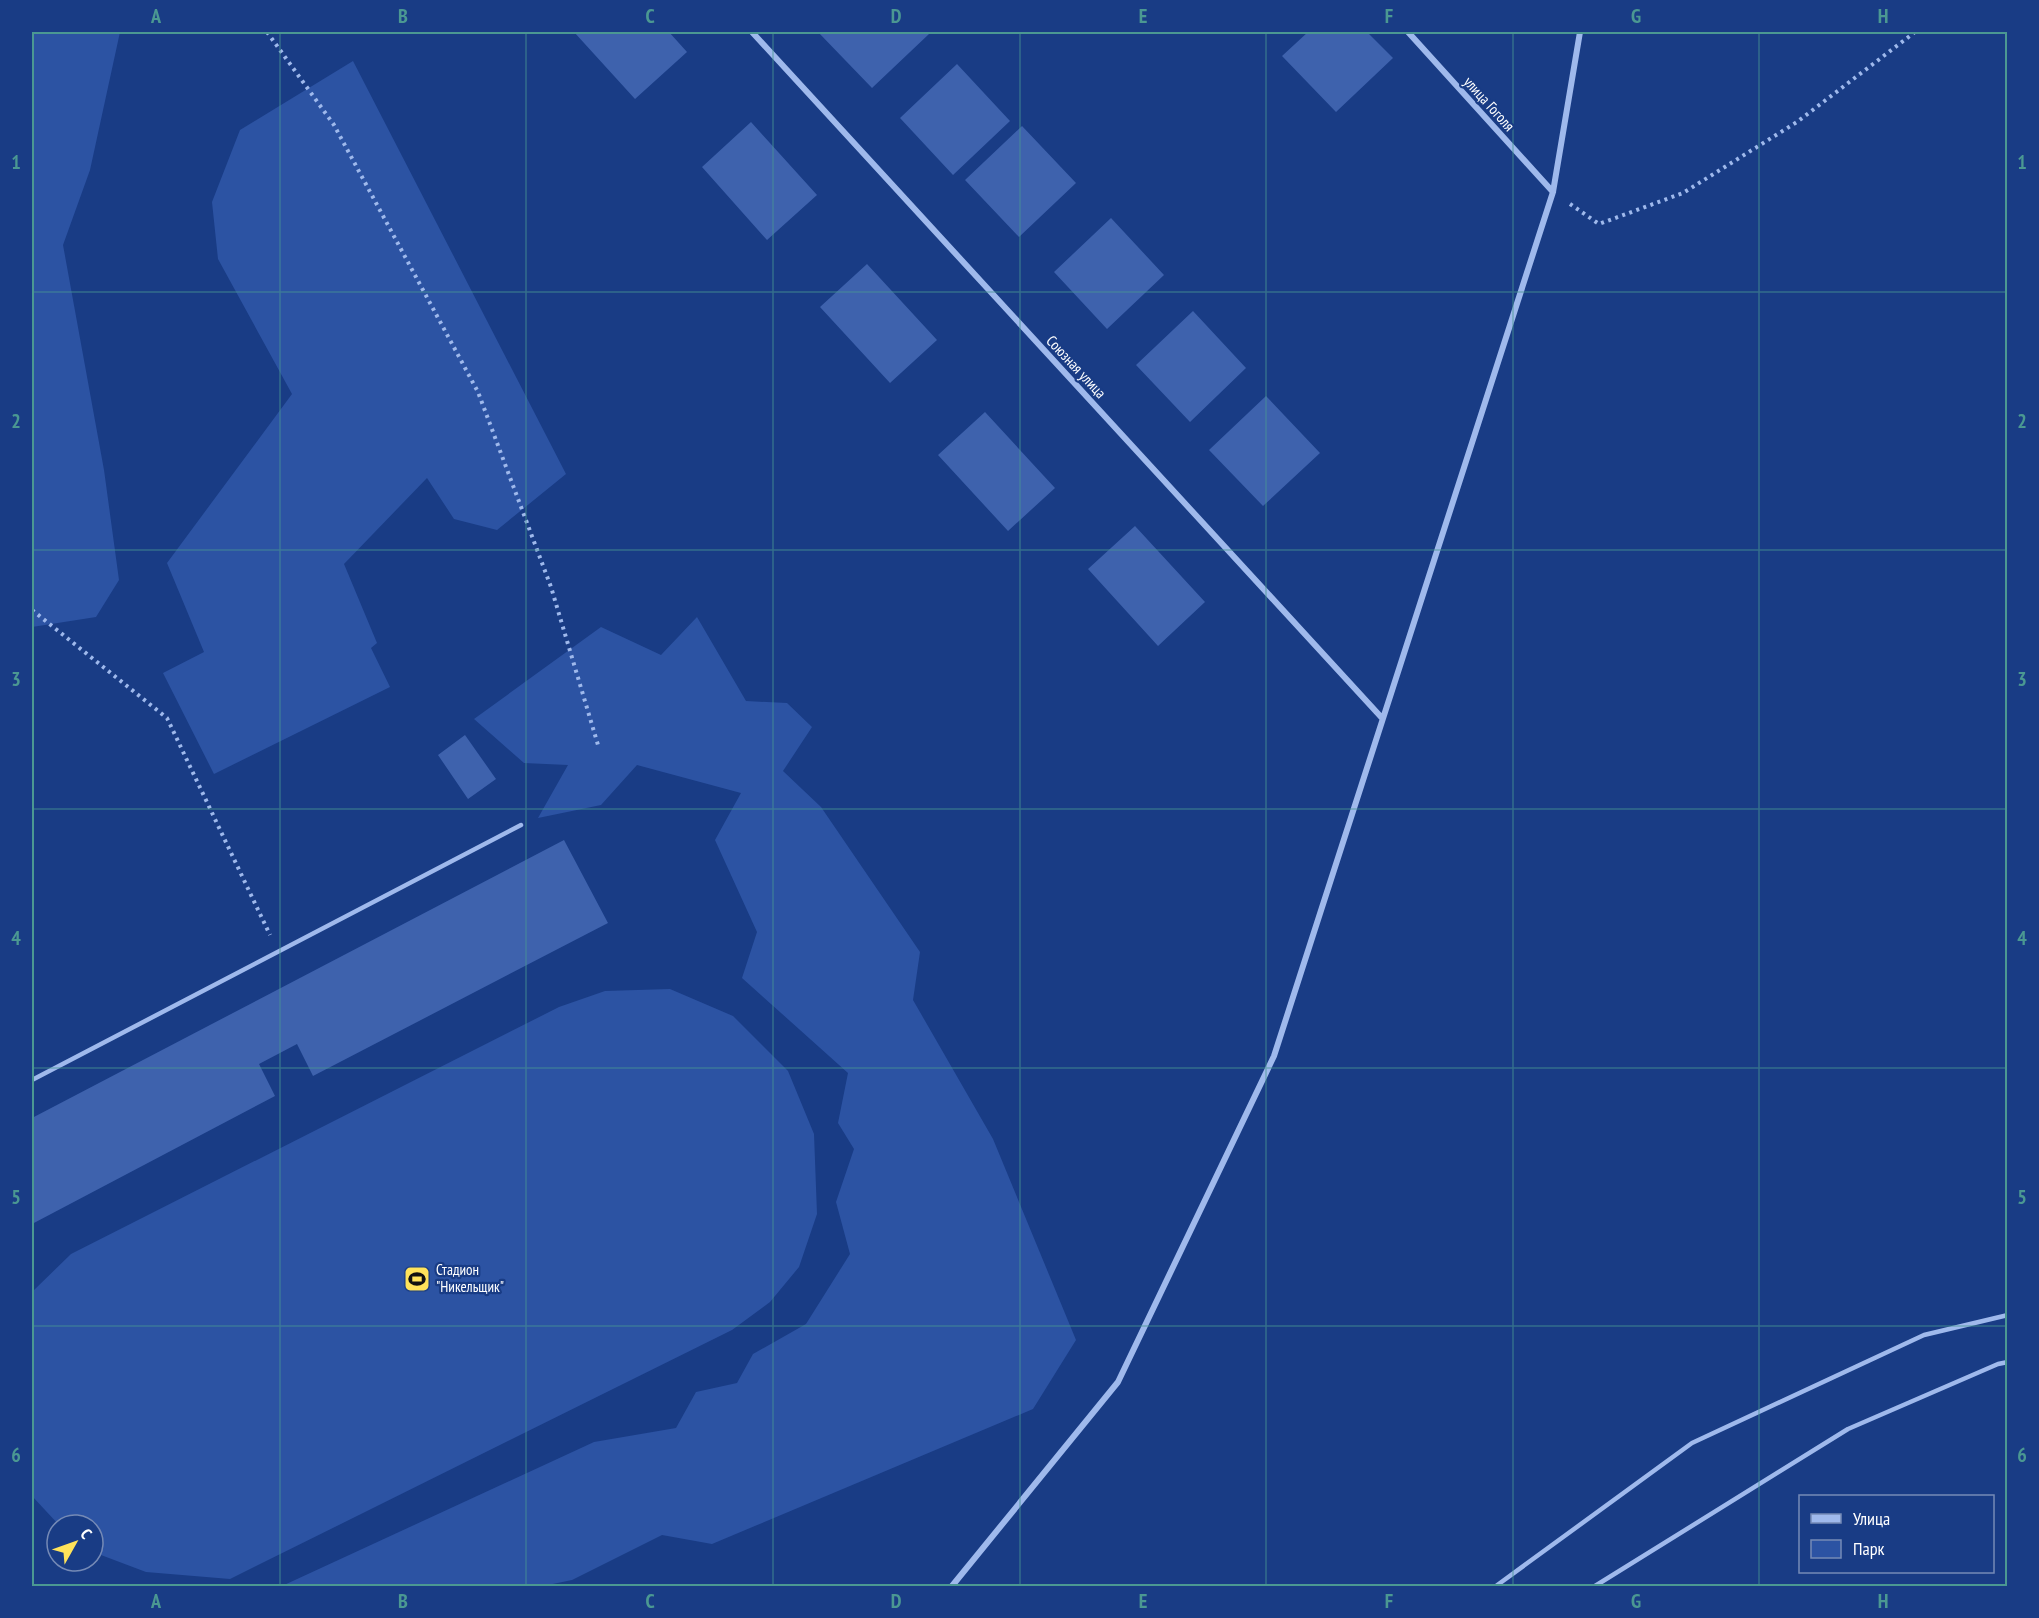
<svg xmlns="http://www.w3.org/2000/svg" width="2039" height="1618" font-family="'PT Sans Narrow',sans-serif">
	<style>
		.green { fill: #2c53a3 }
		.building { fill: #3e62ad }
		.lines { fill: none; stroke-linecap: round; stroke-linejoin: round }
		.path { stroke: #9fb9ec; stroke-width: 4; stroke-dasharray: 3 4.5; stroke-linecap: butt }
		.service { stroke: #9fb9ec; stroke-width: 4.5 }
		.minor { stroke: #9fb9ec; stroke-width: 6 }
		.grid { fill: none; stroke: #4b9892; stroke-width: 1.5; stroke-opacity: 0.55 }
		.labels { text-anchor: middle; stroke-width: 4.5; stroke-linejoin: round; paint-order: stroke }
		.street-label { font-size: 15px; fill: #fff; stroke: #193c85 }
		.poi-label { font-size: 15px; fill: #fff; stroke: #193c85; text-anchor: start }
		.neatline { fill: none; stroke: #4b9892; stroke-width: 2 }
		.grid-label { font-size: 20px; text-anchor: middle; font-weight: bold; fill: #4b9892 }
	</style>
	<rect width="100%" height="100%" fill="#193c85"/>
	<path class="green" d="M32,32h88l-30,138 -27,75 41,225 15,110 -23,37 -64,10z
		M353,61l213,413 -69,56 -43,-11 -27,-41 -83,86 33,79 -6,5 19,39 -176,87 -51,-101 41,-21 -37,-89 125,-169 -74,-135 -6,-57 28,-72z
		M697,617l49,84 41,2 25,24 -29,44 38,36 99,145 -7,48 80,139 83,201 -43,69 -321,135 -50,-9 -90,45 -29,6h-261l312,-144 82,-14 20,-36 41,-9 16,-29 53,-30 44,-70 -14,-52 18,-53 -16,-26 10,-50 -106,-95 15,-46 -42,-92 26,-47 -104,-28 -36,40 -63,13 30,-53 -44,-2 -50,-44 127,-92 60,28z
		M670,989l63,27 55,55 26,63 3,80 -18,53 -29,35 -38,28 -502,249 -84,-7 -53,-20v-27h-34l-27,-29v-204l39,-38 488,-247 46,-16z"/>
	<path class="building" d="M574,32h95l18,20 -52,47z
		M818,32h108l3,2 -57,54z
		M1308,32h59l26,26 -57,54 -54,-56z
		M957,64l53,57 -57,54 -53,-57z
		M751,122l66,73 -50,45 -65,-73z
		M1022,126l54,57 -57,54 -54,-57z
		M1111,218l53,57 -57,54 -53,-57z
		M867,264l70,76 -47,43 -70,-76z
		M1193,311l53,57 -56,54 -54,-57z
		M1266,396l54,57 -57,53 -54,-56z
		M985,412l70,76 -47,43 -70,-76z
		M1135,526l70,76 -47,44 -70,-77z
		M465,735l31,44 -28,20 -30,-44z
		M564,840l44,83 -295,153 -16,-32 -38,20 16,32 -243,128v-106z"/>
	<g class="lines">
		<path class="path" d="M267,32l67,93 144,267 73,195 47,158
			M1570,204l29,20 84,-31 114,-71 118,-90
			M32,610l135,108 103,217"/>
		<path class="service" d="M32,1080l489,-255
			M1496,1586l196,-143 232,-108 84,-20
			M1595,1586l253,-157 150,-65 10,-2"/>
		<path class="minor" d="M752,32l630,686
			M1408,32l145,160
			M952,1586l166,-204 156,-326 279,-864 27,-160"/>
	</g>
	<path class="grid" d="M280,32v1554M526,32v1554M773,32v1554M1020,32v1554M1266,32v1554M1513,32v1554M1759,32v1554M32,292h1976M32,550h1976M32,809h1976M32,1068h1976M32,1326h1976"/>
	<defs>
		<g id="stadium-square" transform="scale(1.35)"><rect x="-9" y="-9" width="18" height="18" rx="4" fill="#ffe35a" stroke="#193c85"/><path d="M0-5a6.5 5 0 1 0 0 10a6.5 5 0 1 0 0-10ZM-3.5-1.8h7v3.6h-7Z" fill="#111"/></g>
	</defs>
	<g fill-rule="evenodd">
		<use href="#stadium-square" x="417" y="1279"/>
	</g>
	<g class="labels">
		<g class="street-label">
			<text transform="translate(1489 104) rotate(48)" y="5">улица Гоголя</text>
			<text transform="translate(1076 367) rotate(47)" y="5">Союзная улица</text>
		</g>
		<g class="poi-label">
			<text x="436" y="1275">Стадион<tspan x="436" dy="17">"Никельщик"</tspan></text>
		</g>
	</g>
	<rect width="2039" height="1618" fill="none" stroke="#193c85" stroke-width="66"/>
	<rect x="1799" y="1495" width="195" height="78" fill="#193c85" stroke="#758ab6" stroke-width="1.5"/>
	<rect x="1811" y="1514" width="30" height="9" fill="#9fb9ec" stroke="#758ab6" stroke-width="1.5"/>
	<text x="1853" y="1525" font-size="18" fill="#ffffff">Улица</text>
	<rect x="1811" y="1540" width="30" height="18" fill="#2c53a3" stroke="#758ab6" stroke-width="1.5"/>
	<text x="1853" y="1555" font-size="18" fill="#ffffff">Парк</text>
	<g transform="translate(75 1543) rotate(50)"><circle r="28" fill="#193c85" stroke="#758ab6" stroke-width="1.5"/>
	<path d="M0-4.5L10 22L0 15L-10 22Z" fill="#ffe35a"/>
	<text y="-9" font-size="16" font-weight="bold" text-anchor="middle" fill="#ffffff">С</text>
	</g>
	<rect x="33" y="33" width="1973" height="1552" class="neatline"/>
	<g class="grid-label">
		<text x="156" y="23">A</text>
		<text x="403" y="23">B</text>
		<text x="650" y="23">C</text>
		<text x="896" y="23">D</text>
		<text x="1143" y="23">E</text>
		<text x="1389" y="23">F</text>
		<text x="1636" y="23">G</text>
		<text x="1883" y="23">H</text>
		<text x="16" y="169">1</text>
		<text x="2022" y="169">1</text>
		<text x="16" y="428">2</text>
		<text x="2022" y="428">2</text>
		<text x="16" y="686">3</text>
		<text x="2022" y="686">3</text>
		<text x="16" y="945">4</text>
		<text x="2022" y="945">4</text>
		<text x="16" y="1204">5</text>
		<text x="2022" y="1204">5</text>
		<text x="16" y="1462">6</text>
		<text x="2022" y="1462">6</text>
		<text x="156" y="1608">A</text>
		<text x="403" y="1608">B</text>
		<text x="650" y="1608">C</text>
		<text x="896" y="1608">D</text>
		<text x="1143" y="1608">E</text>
		<text x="1389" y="1608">F</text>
		<text x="1636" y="1608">G</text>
		<text x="1883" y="1608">H</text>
	</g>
</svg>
